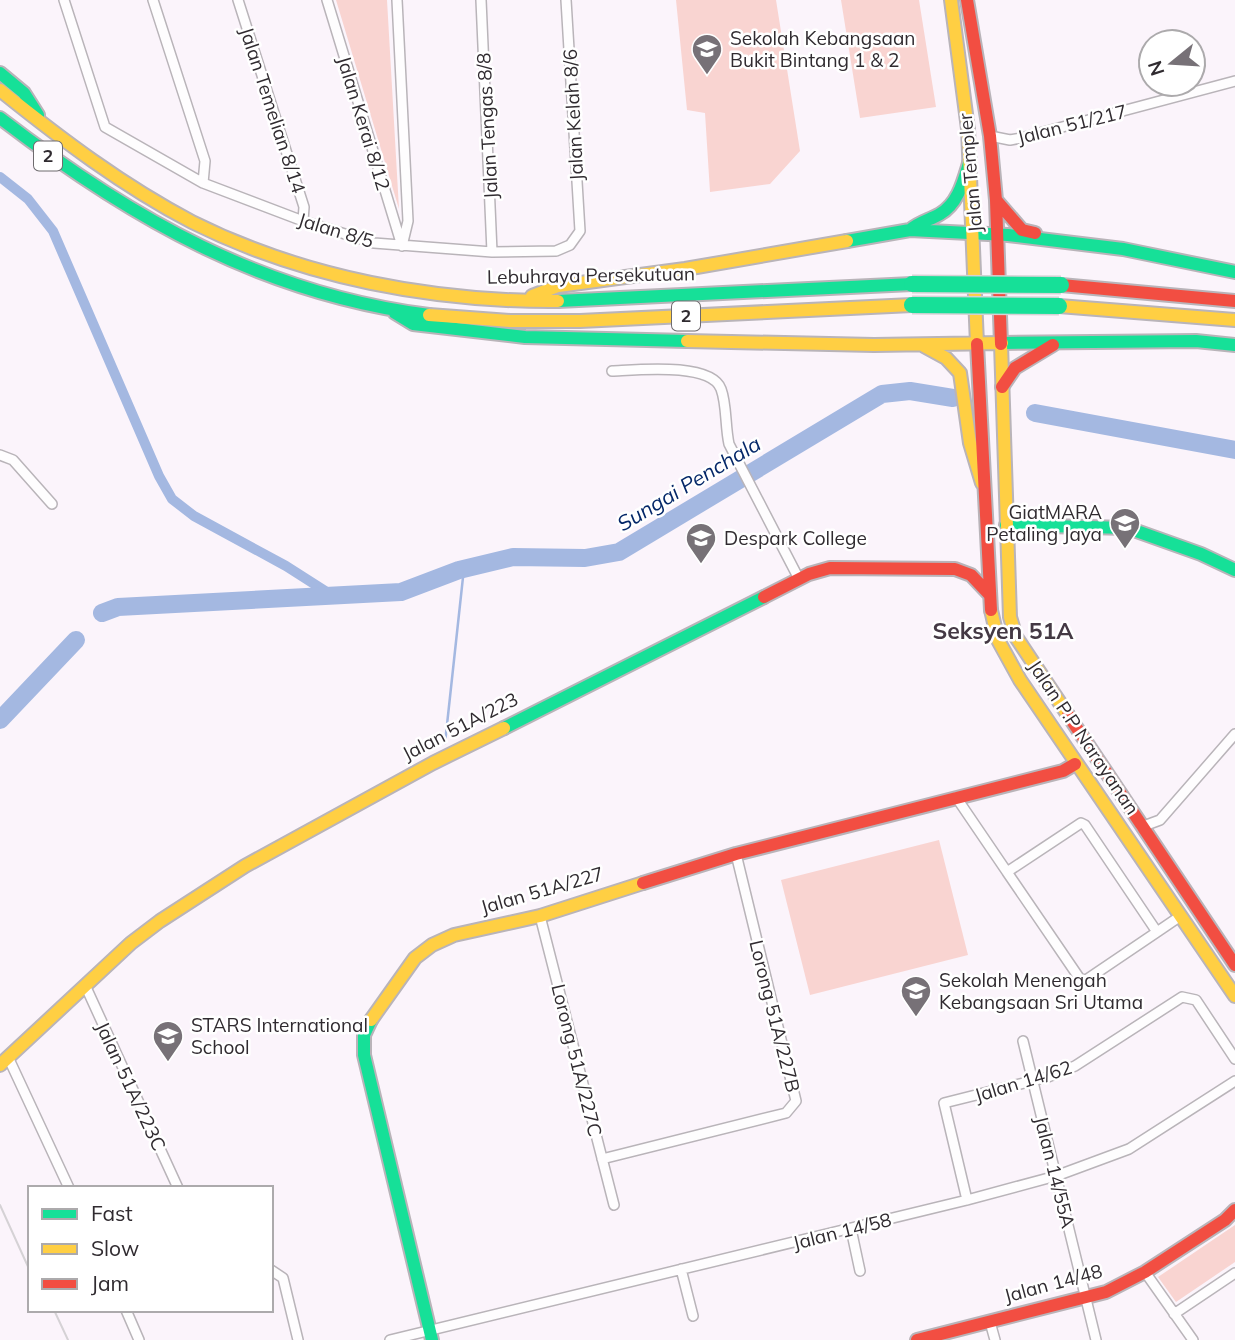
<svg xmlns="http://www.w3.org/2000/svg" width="1235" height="1340" font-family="Mulish,sans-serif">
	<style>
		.green { fill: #f9d4d1 }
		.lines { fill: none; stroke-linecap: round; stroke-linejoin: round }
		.stream { stroke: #a4b8e1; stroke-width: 2.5 }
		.canal { stroke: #a4b8e1; stroke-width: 10 }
		.river { stroke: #a4b8e1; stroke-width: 18 }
		.street-casing { stroke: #b9b4b9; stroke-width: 12 }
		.fast-casing { stroke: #b9b4b9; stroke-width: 16 }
		.slow-casing { stroke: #b9b4b9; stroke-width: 16 }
		.jam-casing { stroke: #b9b4b9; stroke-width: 16 }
		.street { stroke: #fefdfe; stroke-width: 9 }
		.fast { stroke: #16e098; stroke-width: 12 }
		.slow { stroke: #ffcf43; stroke-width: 12 }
		.jam { stroke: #f24e42; stroke-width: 12 }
		.tram { stroke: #d5d2d5; stroke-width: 2 }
		.fast-bridge-casing { stroke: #d4d1d4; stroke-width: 19; stroke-linecap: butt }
		.fast-bridge { stroke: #16e098; stroke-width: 16 }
		.labels { text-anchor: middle; stroke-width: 5; stroke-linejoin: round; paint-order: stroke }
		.shield { fill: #fff; stroke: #6e6b6e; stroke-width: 2 }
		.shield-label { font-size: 18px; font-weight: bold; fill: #302b30 }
		.poi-label { font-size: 19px; fill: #302b30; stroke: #fff; text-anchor: start }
		.street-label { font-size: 19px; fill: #302b30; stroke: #fff }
		.water-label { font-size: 21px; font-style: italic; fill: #042768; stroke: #fff }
		.quarter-label { font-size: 23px; font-weight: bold; fill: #443944; stroke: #fff }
	</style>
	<rect width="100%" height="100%" fill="#fbf4fb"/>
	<path class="green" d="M336,0h51l12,209z
		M676,0h100l24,151 -30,33 -60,8 -5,-79 -18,-3z
		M841,0h78l17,107 -76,11z
		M939,840l29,115 -158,40 -29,-115z
		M1235,1225v37l-59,40 -18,-25z"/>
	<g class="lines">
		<path class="stream" d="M445,743l19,-175"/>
		<path class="canal" d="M0,177l28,22 25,32 106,245 13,23 22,17 92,50 47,30"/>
		<path class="river" d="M1035,413l200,37
			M102,613l16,-6 283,-15 58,-22 54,-13 72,1 34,-6 263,-158 28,-3 43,7
			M0,720l76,-80"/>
		<g class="street-casing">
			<path id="street" d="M64,0l41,127 98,56 100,38 71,22 118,9 64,-1 14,-6 10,-14 -14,-231
				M153,0l52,161 -2,22
				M238,0l66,207 -1,14
				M327,0l75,246
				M397,0l11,221 -6,25
				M481,0l11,252
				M990,136l20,4 11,-2 214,-57
				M612,371c24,-1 99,-9 109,18 6,16 4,37 8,55l70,135
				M0,455l13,5 39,44
				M956,797l51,75
				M1081,823l4,2 72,107 -71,48 -6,-1 -73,-107z
				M1141,827l19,-7 75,-86
				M540,916l74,289
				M1157,932l22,-15
				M85,985l93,203
				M1023,1041l73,299
				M8,1057l61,131
				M602,1159l184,-46 10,-12 -60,-247
				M967,1200l-23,-97 104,-26 27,-11 107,-69 14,3 39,59
				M851,1229l9,42
				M681,1269l12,47
				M271,1270l12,8 15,62
				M1145,1272l48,68
				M126,1310l13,30
				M1174,1314l61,-41
				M990,1322l5,18
				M390,1340l577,-140 89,-24 73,-27 106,-68"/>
		</g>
		<g class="fast-casing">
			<path id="fast" d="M0,73l24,20 14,22
				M0,118c130,100 263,176 429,197
				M910,230c9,-8 20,-10 30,-16 19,-11 24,-35 30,-54
				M847,241l63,-11 98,5 115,14 112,23
				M558,301l354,-17
				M395,313l18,11 112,13 162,4
				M1002,343l194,-2 39,4
				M1006,525l122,3 73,26 34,16
				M504,728l260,-131
				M371,1020l-7,15v20l68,285"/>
		</g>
		<g class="slow-casing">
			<path id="slow" d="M951,0l17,129 9,215
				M0,90c61,49 123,96 192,132 112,56 242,80 366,79
				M532,296l26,-10 127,-17 162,-28
				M1059,306l176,14
				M429,315l81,6h70l332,-16
				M687,341l187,4 128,-2
				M1001,344l9,273 6,20 52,78
				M924,346l22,12 14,15 10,70 12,40
				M991,610l7,30 22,40 215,316
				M371,1020l44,-62 17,-13 22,-10 86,-19 103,-33
				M0,1065l131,-122 29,-22 85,-55 188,-103 71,-35"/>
		</g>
		<g class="jam-casing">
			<path id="jam" d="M967,0l23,136 6,64 5,144
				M996,200l26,30 13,3
				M1061,285l174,16
				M977,344l14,266
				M1002,387l13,-19 38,-23
				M764,597l45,-23 21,-6 125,1 16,6 18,19
				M1068,715l167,250
				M643,883l93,-29 327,-83 12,-7
				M917,1340l189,-48 39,-20 80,-52 10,-10"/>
		</g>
		<use href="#street" class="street"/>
		<use href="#fast" class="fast"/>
		<use href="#slow" class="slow"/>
		<use href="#jam" class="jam"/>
		<path class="tram" d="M0,1205l30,66
			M54,1310l14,30"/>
		<g class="fast-bridge-casing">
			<path id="fast-bridge" d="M912,284l149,1
				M912,305l147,1"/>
		</g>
		<use href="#fast-bridge" class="fast-bridge"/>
	</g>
	<defs>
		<g id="school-pin" transform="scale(1.575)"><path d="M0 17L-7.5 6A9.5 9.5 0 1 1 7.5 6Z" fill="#777177" stroke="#fff"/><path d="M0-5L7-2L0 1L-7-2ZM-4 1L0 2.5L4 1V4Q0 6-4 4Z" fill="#fff"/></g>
		<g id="university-pin" transform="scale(1.575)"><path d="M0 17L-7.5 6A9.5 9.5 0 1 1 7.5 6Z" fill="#777177" stroke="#fff"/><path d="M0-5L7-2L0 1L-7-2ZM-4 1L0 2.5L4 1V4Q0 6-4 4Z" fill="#fff"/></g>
	</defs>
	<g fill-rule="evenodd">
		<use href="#school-pin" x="707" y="49"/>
		<use href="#university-pin" x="1125" y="523"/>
		<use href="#university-pin" x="701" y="538"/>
		<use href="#school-pin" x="916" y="991"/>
		<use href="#school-pin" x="168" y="1036"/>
	</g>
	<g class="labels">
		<g class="shield">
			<rect x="34" y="141.5" width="28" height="29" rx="5"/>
			<rect x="672" y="301.5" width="28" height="29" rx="5"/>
		</g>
		<g class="shield-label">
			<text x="48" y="162">2</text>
			<text x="686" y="322">2</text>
		</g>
		<g class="poi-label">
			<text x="730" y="45">Sekolah Kebangsaan<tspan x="730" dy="22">Bukit Bintang 1 &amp; 2</tspan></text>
			<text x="1102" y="519" text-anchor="end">GiatMARA<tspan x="1102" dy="22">Petaling Jaya</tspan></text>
			<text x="724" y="545">Despark College</text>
			<text x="939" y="987">Sekolah Menengah<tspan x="939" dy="22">Kebangsaan Sri Utama</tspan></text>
			<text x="191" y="1032">STARS International<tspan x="191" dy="22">School</tspan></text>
		</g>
		<g class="street-label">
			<text transform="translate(273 110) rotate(72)" y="7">Jalan Temelian 8/14</text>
			<text transform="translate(573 115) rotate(-93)" y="7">Jalan Kelah 8/6</text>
			<text transform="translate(364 123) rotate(73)" y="7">Jalan Kerai 8/12</text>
			<text transform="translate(1072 124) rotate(-14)" y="7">Jalan 51/217</text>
			<text transform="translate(487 126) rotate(-93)" y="7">Jalan Tengas 8/8</text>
			<text transform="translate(970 173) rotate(-95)" y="7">Jalan Templer</text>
			<text transform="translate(336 230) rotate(17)" y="7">Jalan 8/5</text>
			<text transform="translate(591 275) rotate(-1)" y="7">Lebuhraya Persekutuan</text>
			<text transform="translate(460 726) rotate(-27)" y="7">Jalan 51A/223</text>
			<text transform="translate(1084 737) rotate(56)" y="7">Jalan P.P Narayanan</text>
			<text transform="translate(542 890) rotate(-16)" y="7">Jalan 51A/227</text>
			<text transform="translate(775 1016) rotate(76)" y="7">Lorong 51A/227B</text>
			<text transform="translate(577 1060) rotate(76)" y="7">Lorong 51A/227C</text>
			<text transform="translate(1023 1081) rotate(-17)" y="7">Jalan 14/62</text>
			<text transform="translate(131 1086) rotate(65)" y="7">Jalan 51A/223C</text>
			<text transform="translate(1055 1172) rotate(76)" y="7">Jalan 14/55A</text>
			<text transform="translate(842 1231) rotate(-14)" y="7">Jalan 14/58</text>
			<text transform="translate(1053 1283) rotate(-15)" y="7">Jalan 14/48</text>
		</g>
		<g class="water-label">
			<text transform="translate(689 484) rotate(-31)" y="7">Sungai Penchala</text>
		</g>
		<g class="quarter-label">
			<text x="1003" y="639">Seksyen 51A</text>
		</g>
	</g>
	<rect x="28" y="1186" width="245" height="126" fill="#ffffff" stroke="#acaaac" stroke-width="2"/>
	<rect x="42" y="1209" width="35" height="10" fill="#16e098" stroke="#acaaac" stroke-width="2"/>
	<text x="91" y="1221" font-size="21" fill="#302b30">Fast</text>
	<rect x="42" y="1244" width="35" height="10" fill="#ffcf43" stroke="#acaaac" stroke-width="2"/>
	<text x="91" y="1256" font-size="21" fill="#302b30">Slow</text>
	<rect x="42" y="1279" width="35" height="10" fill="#f24e42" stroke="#acaaac" stroke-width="2"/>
	<text x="91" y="1291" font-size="21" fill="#302b30">Jam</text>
	<g transform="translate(1172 63) rotate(252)"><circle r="33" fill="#ffffff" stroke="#acaaac" stroke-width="2"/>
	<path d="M0-5L12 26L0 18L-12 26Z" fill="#777177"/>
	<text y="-10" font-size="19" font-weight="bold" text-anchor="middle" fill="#302b30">N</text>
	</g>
</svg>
